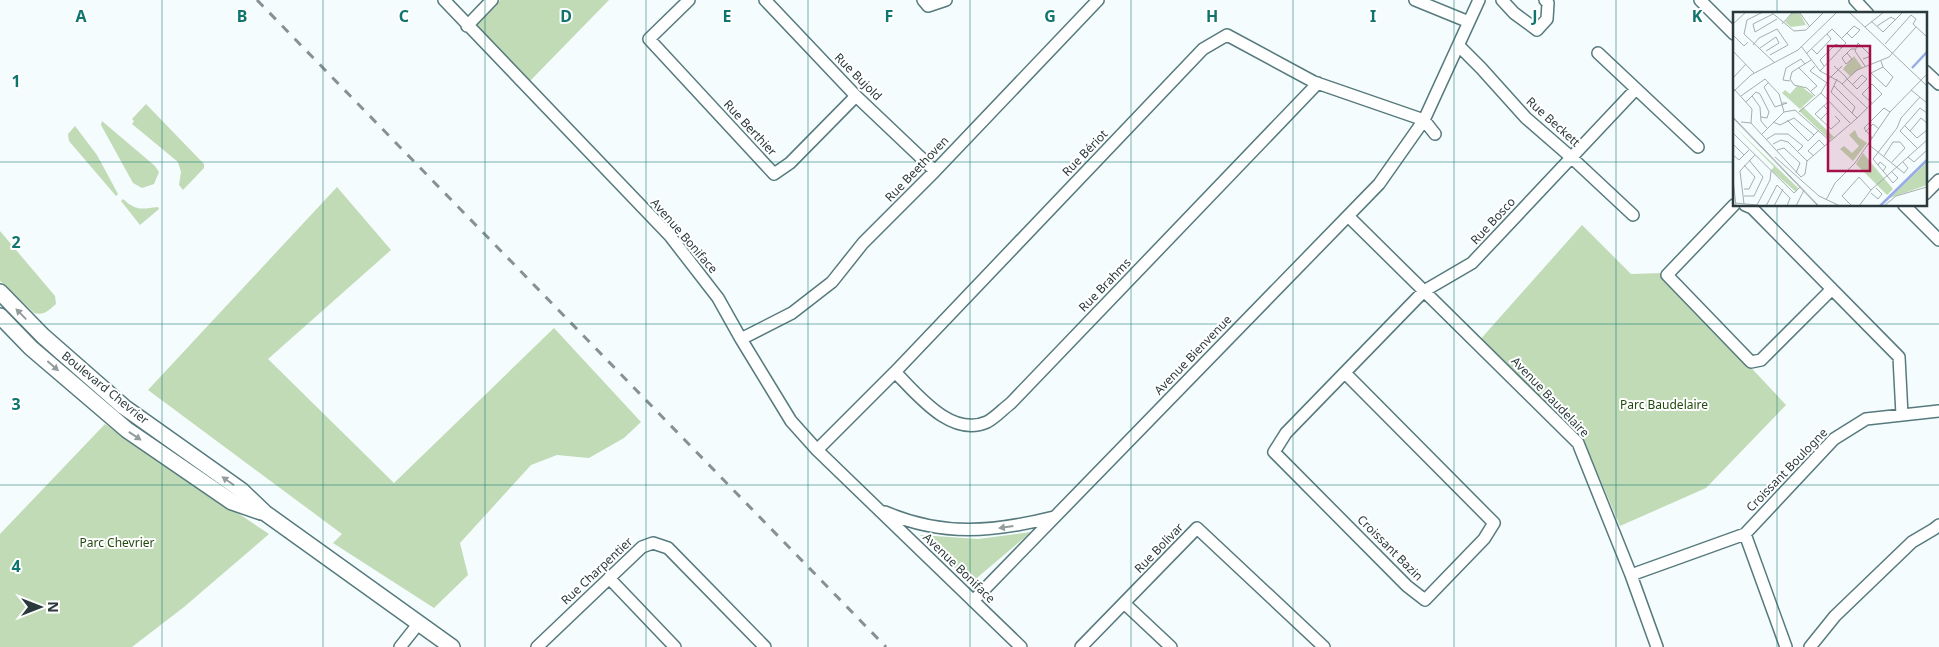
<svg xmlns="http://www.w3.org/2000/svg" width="1939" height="647" font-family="'Noto Sans',sans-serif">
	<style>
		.green { fill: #c0dbb6 }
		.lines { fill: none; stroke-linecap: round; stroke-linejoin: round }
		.minor-casing { stroke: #567a7d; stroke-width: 14 }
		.tertiary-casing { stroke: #567a7d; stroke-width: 18 }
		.minor { stroke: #fff; stroke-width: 11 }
		.tertiary { stroke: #fff; stroke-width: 15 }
		.rail { stroke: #869193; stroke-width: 3; stroke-dasharray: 9 9; stroke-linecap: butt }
		.oneway { fill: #949c9d }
		.grid { fill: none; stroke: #0f766e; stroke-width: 1; stroke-opacity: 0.55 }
		.labels { text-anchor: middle; stroke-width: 4; stroke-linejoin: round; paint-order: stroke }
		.street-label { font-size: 12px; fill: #2a393b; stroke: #fff }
		.park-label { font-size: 12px; fill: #21480e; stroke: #fff }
		.inset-river { fill: none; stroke: #96abe7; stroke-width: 2.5 }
		.inset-road { fill: none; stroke: #a4aeaf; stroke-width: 1 }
		.view { fill: #a50f48; fill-opacity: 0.15; stroke: #a50f48; stroke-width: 2.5 }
		.inset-edge { fill: none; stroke: #2a393b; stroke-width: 2.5 }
		.grid-label { font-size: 16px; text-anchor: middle; font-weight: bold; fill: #0f766e; stroke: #fff; stroke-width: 4; stroke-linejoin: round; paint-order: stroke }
	</style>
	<rect width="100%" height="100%" fill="#f5fcfd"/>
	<path class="green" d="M500,0h109l-79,81 -55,-55z
		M146,104l58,60v4l-21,22 -4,-5 2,-13 -3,-10 -46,-38 2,-3 -2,-2z
		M102,121l53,45 4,6 -5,12 -12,4 -9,-5 -32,-58z
		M75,126l22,29 21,39 -2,2 -47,-55 -1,-7z
		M337,187l54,63 -123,109 126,124 160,-155 87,94 -17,16 -35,20 -32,-3 -26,10 -71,78 8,32 -34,33 -101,-65 9,-9 -194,-144z
		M123,199c13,12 18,10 35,8l1,2 -19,16 -19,-24z
		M1582,225l49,49 31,-1 124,132 -80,83 -86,38 -37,-87 -104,-98z
		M0,231l55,65 1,8c-7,6 -12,12 -22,9l-34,-32z
		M105,424l164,110 -85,73 -52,40h-132v-113z
		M1031,532l-60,51 -51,-48 58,4z"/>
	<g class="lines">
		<g class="minor-casing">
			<path id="minor" d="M444,0l226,236 48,62 23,41 50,82 26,29 204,197
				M689,0l-40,39 125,135 16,-11 66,-67
				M765,0l91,96 79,75
				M923,0l5,6 18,-6
				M1415,0l54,22
				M1502,0l12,13 23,17 10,-11 1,-16 -3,-3
				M1700,0l34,34
				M1855,0l13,14
				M467,26l25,-26
				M1459,46l22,22 45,50 46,40 61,57
				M1598,53l100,94
				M1925,71l14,13
				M1925,194l14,-14
				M1734,205l-67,70 84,87 10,-2 70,-70
				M1745,205l7,3 147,149 3,58
				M1904,205l35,35
				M1348,216l230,227 53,132 26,72
				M741,339l51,-26 40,-31 31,-39 72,-72 163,-171
				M895,372c22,22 56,66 92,50 8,-4 16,-13 24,-19l307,-320
				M1345,373l149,150 -10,16 -59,61 -18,-14 -133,-134 12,-19 138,-142 48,-28 164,-174
				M817,450l78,-78 308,-323 24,-14 87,47 110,38 11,14
				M885,512c58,25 109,20 169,5
				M1745,534l41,113
				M1631,575l114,-41 89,-95 32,-20 73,-8
				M609,578l66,69
				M973,601l406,-417 45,-64 55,-120
				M1124,603l47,44
				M400,647l19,-24
				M537,647l105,-100 11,-4 15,5 97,99
				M1081,647l116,-119 127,119
				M1810,647l25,-31 77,-74 22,-13 5,-4"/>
		</g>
		<g class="tertiary-casing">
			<path id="tertiary" d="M0,292l43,44 81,71 117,83 24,23 187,134
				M0,316l31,32 96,82 105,72 29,10"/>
		</g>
		<use href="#minor" class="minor"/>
		<use href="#tertiary" class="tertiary"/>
		<path class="rail" d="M257,0l629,647"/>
	</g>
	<defs><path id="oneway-solid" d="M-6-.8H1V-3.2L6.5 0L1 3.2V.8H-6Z" transform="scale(1.25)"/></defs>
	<g class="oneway">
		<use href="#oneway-solid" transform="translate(21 314) rotate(-134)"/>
		<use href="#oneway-solid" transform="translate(53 366) rotate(41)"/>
		<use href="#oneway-solid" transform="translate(135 436) rotate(34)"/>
		<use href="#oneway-solid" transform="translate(228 481) rotate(-145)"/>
		<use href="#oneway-solid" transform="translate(1006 527) rotate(172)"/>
	</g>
	<path class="grid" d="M162,0v647M323,0v647M485,0v647M646,0v647M808,0v647M970,0v647M1131,0v647M1293,0v647M1454,0v647M1616,0v647M1777,0v14M0,162h1734M1925,162h14M1777,205v442M0,324h1939M0,485h1939"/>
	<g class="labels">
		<g class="street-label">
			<text transform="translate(858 77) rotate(45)" y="4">Rue Bujold</text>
			<text transform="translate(1553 122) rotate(42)" y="4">Rue Beckett</text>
			<text transform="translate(750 128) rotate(47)" y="4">Rue Berthier</text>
			<text transform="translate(1085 153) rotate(-46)" y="4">Rue Bériot</text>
			<text transform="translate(917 169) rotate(-46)" y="4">Rue Beethoven</text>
			<text transform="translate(1493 221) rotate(-47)" y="4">Rue Bosco</text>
			<text transform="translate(684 236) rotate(49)" y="4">Avenue Boniface</text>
			<text transform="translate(1105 285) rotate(-46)" y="4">Rue Brahms</text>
			<text transform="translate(1193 355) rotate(-46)" y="4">Avenue Bienvenue</text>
			<text transform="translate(105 388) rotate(39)" y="4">Boulevard Chevrier</text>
			<text transform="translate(1550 397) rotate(46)" y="4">Avenue Baudelaire</text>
			<text transform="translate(1787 470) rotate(-46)" y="4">Croissant Boulogne</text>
			<text transform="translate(1159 548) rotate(-46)" y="4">Rue Bolivar</text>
			<text transform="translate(1390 548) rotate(45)" y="4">Croissant Bazin</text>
			<text transform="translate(959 568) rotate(44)" y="4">Avenue Boniface</text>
			<text transform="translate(597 571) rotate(-43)" y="4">Rue Charpentier</text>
		</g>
		<g class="park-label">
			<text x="1664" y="409">Parc Baudelaire</text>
			<text x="117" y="547">Parc Chevrier</text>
		</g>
	</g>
	<g transform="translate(1733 12)">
		<rect width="194" height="194" fill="#f5fcfd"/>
		<path d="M59,1l8,1 6,11 -15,2 -6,-5zM121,44l8,11 -12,9 -7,-7zM64,74l5,1 12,9 -14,13 -18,-16 3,-3 5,4zM70,95l31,30 -4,3 -31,-29zM0,113l65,63 -2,4 -25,-22 3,-3zM122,118l3,7 9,6 -14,18 -13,-12 4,-3 8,7 7,-7 -10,-11zM130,141l30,36 -6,6 -31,-31zM194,150v23l-37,13z" fill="#c0dbb6"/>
		<path class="inset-river" d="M179,56l15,-16M147,194l47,-46"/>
		<path class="inset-road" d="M30,0l-16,8 -3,14 31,29M38,0l23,19 12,-1 18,-18M116,0l78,74M40,2l-20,10 2,8 22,-13M138,9l12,11 20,-20M0,12l13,-12M49,12l10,-11h8l10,14M144,14l14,-9 5,3M132,15l19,-15M0,23l11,11 4,-4M109,26l12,-12 6,4 -8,8 -5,-5M152,32l26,-29 5,4 -3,5 14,13M20,33l6,-7 18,-9 11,16 -18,10M68,34l19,25 20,11 27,26M27,36l16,-11 3,6 -13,8M79,37l5,5 14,-15 -4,-5M0,39l21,22M114,41l5,6 -6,5 -4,-6 9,-9h4M73,42l26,-25 14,14 -26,28M130,47l8,-3 -13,-13 -3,8 10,15M78,48l-19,12 -2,7 4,6 13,3 8,8M148,49l2,6 -12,6 15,14 7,-10 -10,-10M82,54l-5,5 17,12M91,54l-4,-6 16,-16 6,4M101,54l11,10 2,3 10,10 10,-10 -5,-4 -10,10M66,56l18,18 -6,5M98,65l11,-11M0,66l13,-14M104,67l-6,13 26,26M57,69l-7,-1 3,-12 15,-9 4,5M36,70l-5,5 11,20 12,-4h-5M109,72l15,-14 32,-13 27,-30M101,74l21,21 -3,6M1,77l18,20 -1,14M178,78l16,13M0,80l18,-17 47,-25 39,-38M88,81l29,30M8,84l24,-17 14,15 5,18M19,84l8,11 1,14 6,7M96,89l-14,13 16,15 9,-8 -5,-5M13,90l10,-10 4,2 9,18 -2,6 -6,-1M66,100l22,-19 9,-16M0,105l86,89M0,106l85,88M88,107l8,-8 -5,-5M54,108l21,21 11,-11M8,110l10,1 50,54 4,-3 2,-13 -19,-19 -7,-2 -8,4M40,110l7,3 14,-7 20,17M172,114l12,12 10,-8M164,116l4,-10 19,-21M167,119l20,-23 7,5M167,119l17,17M177,119l11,-13 6,5M132,120l8,-8 6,5M0,121l61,60 6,-6M29,122l22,-22 11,-2 35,31M139,126l-8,-10 20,-20 6,4M34,127l8,-5h13l15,12 -5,5M0,132l11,11M135,132l36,29 4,-5 -5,-6M44,138l7,-2 16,15 -4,10M0,143l6,5 10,-10M81,144l-6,-5 11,-11 6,6M151,144l9,-14h7l5,6 -13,14M42,145l44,39 21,10M175,145l6,5 13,-12M74,149l48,-41 27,-26 -10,-10 -10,10 10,9M145,153l2,-3 6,5 -3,4M159,160l6,6 -5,5 -20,-24 24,-31M0,167l3,27M11,177h5l6,-12 -11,-12M138,178l56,-50M138,181l7,6 4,-5 -6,-6M11,184h10l9,-19 -14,-17M93,188l9,-17 20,-20 35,-51 37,-38M2,191l22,2 13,-25 1,-9M11,192l-4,-33 15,-16M33,194l11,-21 13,13 -3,8M41,194l9,-17M63,194l8,-16M119,194l-10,-10 17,-19 12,13 -12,16M151,194l12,-10 31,-9"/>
		<path class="view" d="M95,34h42v125h-42z"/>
		<rect width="194" height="194" class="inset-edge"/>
	</g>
	<g class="grid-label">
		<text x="81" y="22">A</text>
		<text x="242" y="22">B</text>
		<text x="404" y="22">C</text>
		<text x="566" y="22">D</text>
		<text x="727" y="22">E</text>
		<text x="889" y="22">F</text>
		<text x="1050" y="22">G</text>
		<text x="1212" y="22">H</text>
		<text x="1373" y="22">I</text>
		<text x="1535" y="22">J</text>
		<text x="1697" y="22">K</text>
		<text x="16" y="87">1</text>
		<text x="16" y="248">2</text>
		<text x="16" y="410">3</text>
		<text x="16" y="572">4</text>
	</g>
	<g transform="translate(40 607) rotate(90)" stroke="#ffffff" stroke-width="4" paint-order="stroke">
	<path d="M0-4L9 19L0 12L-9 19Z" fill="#2a393b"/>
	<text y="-8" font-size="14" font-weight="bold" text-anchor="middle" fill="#2a393b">N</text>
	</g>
</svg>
